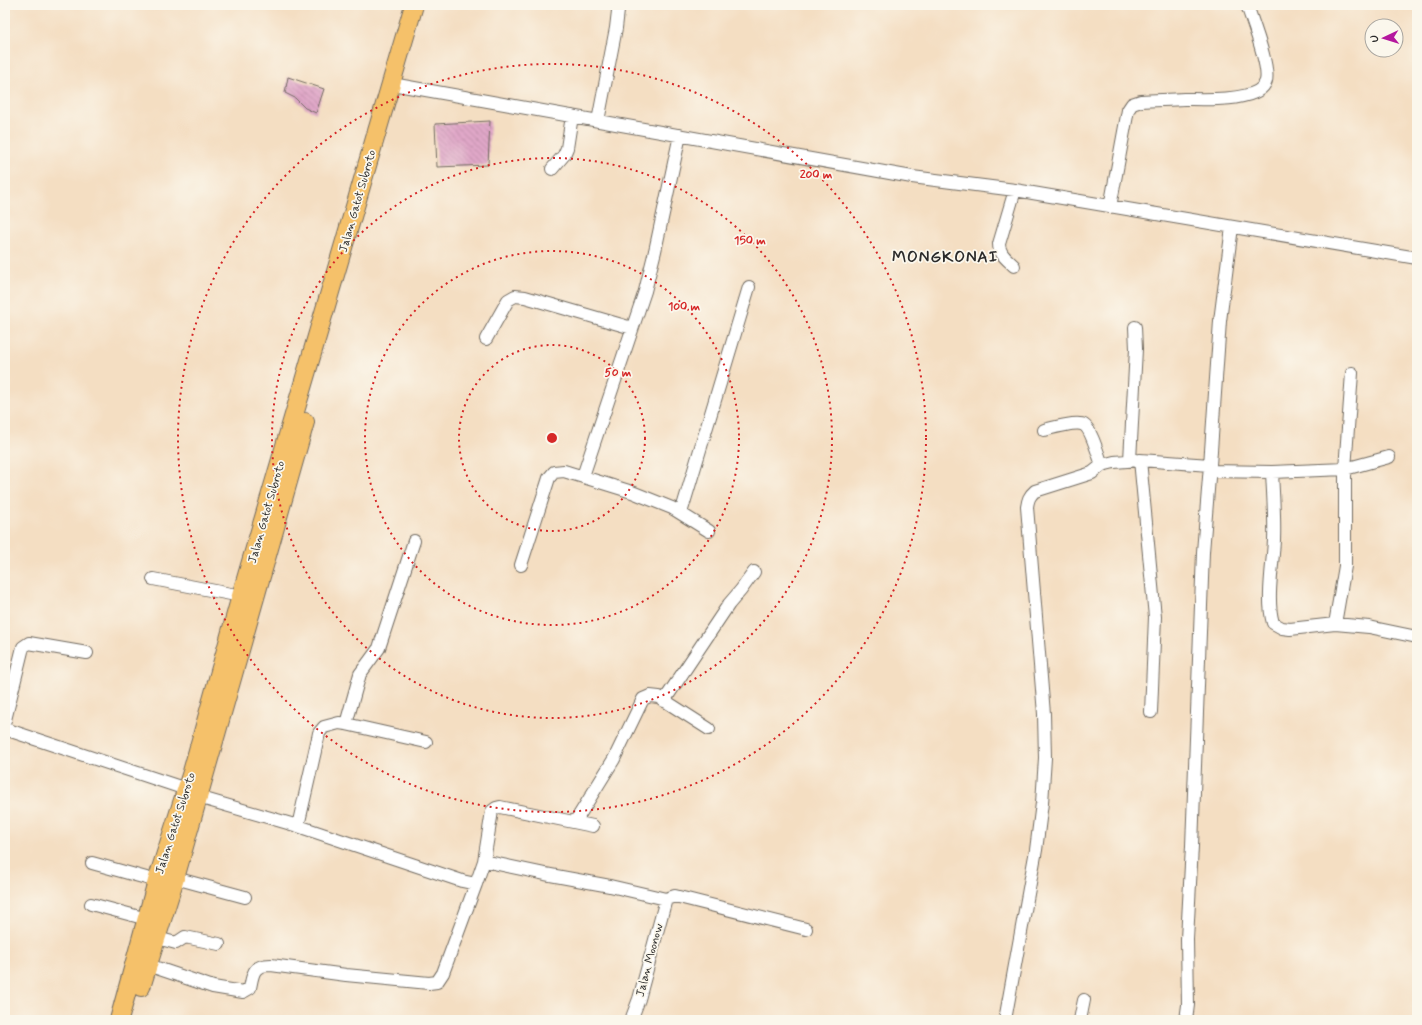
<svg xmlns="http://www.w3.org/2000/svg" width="1422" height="1025" font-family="Mynerve,sans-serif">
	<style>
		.building { fill: url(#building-back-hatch) }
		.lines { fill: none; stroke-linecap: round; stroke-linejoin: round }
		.minor-casing { stroke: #716a60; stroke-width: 14 }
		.highway-casing { stroke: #716a60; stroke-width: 20 }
		.minor { stroke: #fff; stroke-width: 12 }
		.highway { stroke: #f5c16b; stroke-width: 18 }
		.ring { fill: none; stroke: #d62828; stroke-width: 2; stroke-dasharray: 2 4 }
		.labels { text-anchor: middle; stroke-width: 3.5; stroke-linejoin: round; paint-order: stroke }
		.street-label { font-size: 12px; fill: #2b2b2b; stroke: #fbf7ec }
		.district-label { font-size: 16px; font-weight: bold; letter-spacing: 1px; fill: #2b2b2b; stroke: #fbf7ec }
		.centre { fill: #d62828; stroke: #fbf7ec; stroke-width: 2 }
		.ring-label { font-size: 12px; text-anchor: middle; font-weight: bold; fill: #d62828; stroke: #fbf7ec; stroke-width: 3.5; stroke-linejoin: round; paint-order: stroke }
	</style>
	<defs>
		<pattern id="building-back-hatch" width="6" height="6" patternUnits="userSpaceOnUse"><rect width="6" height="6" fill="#e0a7c8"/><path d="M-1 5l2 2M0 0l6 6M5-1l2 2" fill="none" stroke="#b688a3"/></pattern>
	</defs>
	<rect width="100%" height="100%" fill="#fbf7ec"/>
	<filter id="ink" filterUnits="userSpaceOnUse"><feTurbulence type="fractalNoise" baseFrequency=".025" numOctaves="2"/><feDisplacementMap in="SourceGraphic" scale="8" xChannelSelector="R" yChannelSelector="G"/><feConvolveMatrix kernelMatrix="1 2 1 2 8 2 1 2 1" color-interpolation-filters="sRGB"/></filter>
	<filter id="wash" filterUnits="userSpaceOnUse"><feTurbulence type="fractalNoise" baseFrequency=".012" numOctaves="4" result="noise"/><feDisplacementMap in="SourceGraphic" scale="16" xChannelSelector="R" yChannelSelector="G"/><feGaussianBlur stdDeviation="0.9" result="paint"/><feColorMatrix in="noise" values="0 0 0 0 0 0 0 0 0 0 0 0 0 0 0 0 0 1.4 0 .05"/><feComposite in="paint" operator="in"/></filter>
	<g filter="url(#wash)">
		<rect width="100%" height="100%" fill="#f4dec2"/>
		<g id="blocks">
			<path class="building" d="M288,77l36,12 -8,24 -11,-5 -10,-10 -10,-5z
				M490,121l-2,44 -51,2 -2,-43z"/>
		</g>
	</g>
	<g filter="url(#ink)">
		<use href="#blocks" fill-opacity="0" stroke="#716a60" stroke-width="1"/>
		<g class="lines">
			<g class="minor-casing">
				<path id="minor" d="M392,84l520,93 103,13 402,68
					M598,121l18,-93 2,-17 -1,-6
					M552,169l12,-14 3,-7 5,-32
					M1110,207l18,-97 4,-6 9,-3c15,-1 29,-1 43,-2 18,0 76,4 82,-18 4,-15 -14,-60 -19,-76
					M1014,266c-7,-7 -15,-12 -15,-22l16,-54
					M486,339l22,-39 7,-4 10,1 107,31
					M1044,430c8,-2 33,-9 40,-5 7,4 15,32 18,40
					M1130,460l6,-111 -1,-22
					M1140,460l15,157 -4,95
					M1210,471l62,1 73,-3 44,-12
					M1272,472c1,23 3,46 2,68 -1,24 -8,60 -1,83l9,5 8,1 45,-5 34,3 48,10
					M583,476l62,-185 10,-40 25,-116
					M681,513l68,-226
					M521,565l28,-87 5,-6 10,-1 68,21 40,16 37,23
					M153,579l88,17
					M1335,624l10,-58v-97l7,-96
					M664,701l65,-97 12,-14 13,-18
					M5,720l18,-73 6,-4 58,10
					M346,724l14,-50 19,-26 35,-107
					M5,729l181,60
					M191,795l107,31 164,55 14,3 8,-23 8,-50 4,-3 4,-1 93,19
					M575,822l39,-63 29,-60 7,-3 9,1 50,32
					M298,826l20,-88 1,-5 5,-6 15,-4 7,1 80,18
					M484,861l61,13 65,12 56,13 9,-3 131,33
					M92,863l65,18
					M175,878l70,19
					M91,904l56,15
					M157,938l19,5 9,-6 34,7
					M148,965l65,22 30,5 7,-4c3,-15 3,-23 21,-23l75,10 83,8 8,-1 6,-9 33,-89
					M631,1020l8,-21 27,-100
					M1005,1020l31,-170 6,-47 3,-45 -1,-44 -17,-207c1,-7 2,-11 8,-16l57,-18 10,-8 12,-3 26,-2 70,5 10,-144 12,-94
					M1080,1020l4,-20
					M1186,1020l2,-15 -1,-66 5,-93 11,-294 7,-87"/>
			</g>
			<g class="highway-casing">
				<path id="highway" d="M141,987l34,-109 130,-456
					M119,1020l38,-139 35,-109 49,-176 173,-591"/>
			</g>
			<use href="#minor" class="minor"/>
			<use href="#highway" class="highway"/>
		</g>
	</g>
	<g class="ring">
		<circle cx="552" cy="438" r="93"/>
		<circle cx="552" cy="438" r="187"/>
		<circle cx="552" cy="438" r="280"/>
		<circle cx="552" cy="438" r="374"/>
	</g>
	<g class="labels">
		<g class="street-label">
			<text transform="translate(357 201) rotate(-74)" y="4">Jalan Gatot Subroto</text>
			<text transform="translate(266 512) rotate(-74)" y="4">Jalan Gatot Subroto</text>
			<text transform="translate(175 823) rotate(-72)" y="4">Jalan Gatot Subroto</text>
			<text transform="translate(649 960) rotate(-75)" y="4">Jalan Moonow</text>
		</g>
		<g class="district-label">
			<text x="945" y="262">MONGKONAI</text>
		</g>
	</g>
	<circle cx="552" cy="438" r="6" class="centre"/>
	<g class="ring-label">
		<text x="816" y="178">200 m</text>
		<text x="750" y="244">150 m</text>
		<text x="684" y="310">100 m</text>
		<text x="618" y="376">50 m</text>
	</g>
	<rect width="1422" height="1025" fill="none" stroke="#fbf7ec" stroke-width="20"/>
	<g transform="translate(1384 38) rotate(266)"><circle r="19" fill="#fbf7ec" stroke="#a8a59f"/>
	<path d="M0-3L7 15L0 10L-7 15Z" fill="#b5179e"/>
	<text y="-6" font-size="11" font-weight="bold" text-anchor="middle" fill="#2b2b2b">U</text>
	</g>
</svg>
